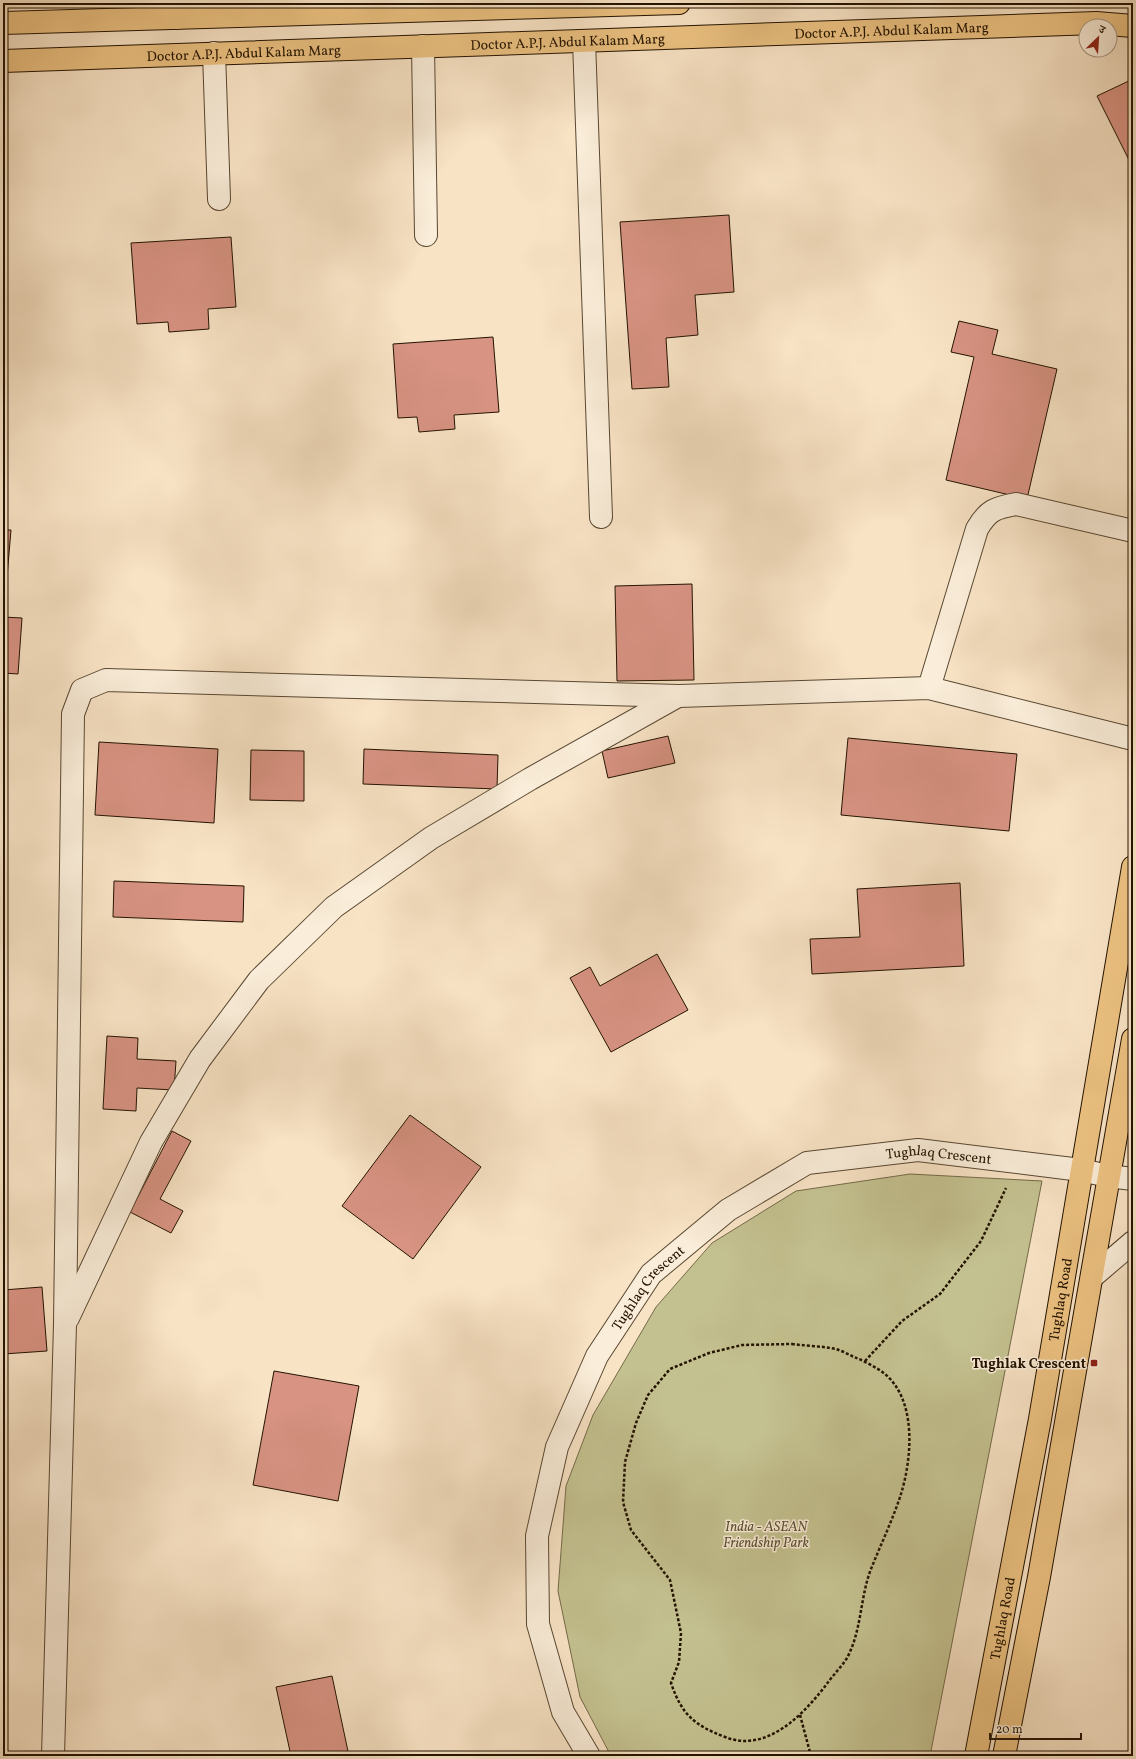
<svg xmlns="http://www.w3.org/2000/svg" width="1136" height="1759" font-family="Vollkorn,'Noto Serif Devanagari',serif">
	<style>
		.green { fill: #c4c190; stroke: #746a48 }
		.building { fill: #d89383; stroke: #231300 }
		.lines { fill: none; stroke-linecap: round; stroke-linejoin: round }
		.minor-casing { stroke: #584731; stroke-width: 24 }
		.major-casing { stroke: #231300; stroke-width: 24 }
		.path { stroke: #231300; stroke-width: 2.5; stroke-dasharray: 3 2; stroke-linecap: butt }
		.minor { stroke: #faedd9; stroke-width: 22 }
		.major { stroke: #ecc282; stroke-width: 22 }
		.poi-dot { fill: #8f2418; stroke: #faedd9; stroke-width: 1.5 }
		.labels { text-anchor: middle; stroke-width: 3; stroke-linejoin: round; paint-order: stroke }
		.street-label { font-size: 14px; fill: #231300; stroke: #faedd9 }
		.poi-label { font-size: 14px; font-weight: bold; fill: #231300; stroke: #faedd9; text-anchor: end }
		.park-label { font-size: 14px; font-style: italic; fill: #5b5032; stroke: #faedd9 }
	</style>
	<rect width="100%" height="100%" fill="#f8e3c5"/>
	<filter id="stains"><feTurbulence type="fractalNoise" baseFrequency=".005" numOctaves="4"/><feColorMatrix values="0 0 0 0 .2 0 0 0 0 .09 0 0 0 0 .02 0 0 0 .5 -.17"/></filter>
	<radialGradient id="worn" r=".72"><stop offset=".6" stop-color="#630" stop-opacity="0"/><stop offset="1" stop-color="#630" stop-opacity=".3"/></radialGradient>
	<path class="green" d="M910,1174l132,7 -112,575h-319l-31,-59 -22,-106 8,-105 27,-71 63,-108 56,-64 84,-52z"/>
	<path class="building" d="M1133,79v89l-36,-72z
		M729,215l5,77 -39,3 3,40 -32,3 3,49 -37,2 -12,-167z
		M231,237l5,70 -28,2 1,20 -40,3 -1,-10 -31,2 -6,-81z
		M959,321l39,9 -6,24 65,15 -30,130 -81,-19 28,-123 -23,-5z
		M493,337l6,75 -45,3 1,14 -36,3 -2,-15 -19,1 -5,-74z
		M3,530h8l-4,47h-4z
		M692,584l2,96 -77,1 -2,-95z
		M3,617l19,1 -4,56 -15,-1z
		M668,736l7,27 -67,15 -6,-27z
		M848,738l169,16 -8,77 -168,-16z
		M99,742l119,7 -4,74 -119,-8z
		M364,749l134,6 -1,34 -134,-5z
		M251,750l53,1v50l-54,-1z
		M114,881l130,5 -1,36 -130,-5z
		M960,883l4,83 -152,8 -2,-35 50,-2 -3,-48z
		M657,954l31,56 -77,42 -41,-74 20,-11 10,19z
		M107,1036l31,2 -1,21 39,2 -2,29 -37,-2 -1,23 -33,-2z
		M410,1115l71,52 -68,92 -71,-53z
		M172,1131l19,10 -31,58 23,12 -12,22 -41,-21z
		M42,1287l5,64 -44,3v-64z
		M274,1371l85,15 -21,115 -85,-16z
		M332,1676l17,80h-58l-15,-69z"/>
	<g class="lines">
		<g class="minor-casing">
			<g id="minor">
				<path d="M177,3v15"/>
				<path d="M584,41l17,476"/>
				<path d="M423,46l3,189"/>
				<path d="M214,53l5,146"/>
				<path d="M929,688l48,-159c11,-19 18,-21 39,-25l117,27"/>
				<path d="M1092,1277l41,-35"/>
				<path d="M68,1318l83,-176 49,-83 59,-79 75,-73 97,-69 99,-59 148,-83"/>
				<path d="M53,1756l12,-432 8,-610 9,-24 24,-10 573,16 250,-8 204,51"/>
				<path id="s1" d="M589,1756l-26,-44 -25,-88 -1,-88 20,-89 40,-91 54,-82 77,-64 79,-47 111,-13 163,20 27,6 25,3"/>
			</g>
		</g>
		<g class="major-casing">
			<g id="major">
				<path d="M3,23l676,-20"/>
				<path id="s2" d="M3,61l1093,-38 37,3"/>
				<path id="s3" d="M976,1756l64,-337 93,-552"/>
				<path d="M1004,1756l35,-179 94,-538"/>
			</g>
		</g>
		<path class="path" d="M792,1344c14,2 30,2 44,5 6,2 12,5 18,8 10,4 22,10 31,17 32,27 27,84 16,120 -8,25 -20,50 -30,75 -11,28 -9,61 -24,89 -5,8 -12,15 -18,23 -23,31 -61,73 -104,56 -31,-12 -43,-22 -54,-54l8,-21 2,-29 -11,-53 -39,-50 -8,-28 2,-40 11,-39 12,-28 22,-26 39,-16 33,-8z
			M865,1361l37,-40 38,-27 41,-53 25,-53
			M800,1715l11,41"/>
		<use href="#minor" class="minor"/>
		<use href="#major" class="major"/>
	</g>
	<rect class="poi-dot" x="1090" y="1359" width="8" height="8" rx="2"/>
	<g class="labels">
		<g class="street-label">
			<text dy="5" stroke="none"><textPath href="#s2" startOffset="889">Doctor A.P.J. Abdul Kalam Marg</textPath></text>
			<text dy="5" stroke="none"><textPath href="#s2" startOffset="565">Doctor A.P.J. Abdul Kalam Marg</textPath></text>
			<text dy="5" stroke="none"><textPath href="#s2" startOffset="241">Doctor A.P.J. Abdul Kalam Marg</textPath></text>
			<text dy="5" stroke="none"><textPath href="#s1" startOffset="844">Tughlaq Crescent</textPath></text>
			<text dy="5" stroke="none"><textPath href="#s1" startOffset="507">Tughlaq Crescent</textPath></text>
			<text dy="5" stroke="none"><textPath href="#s3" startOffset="464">Tughlaq Road</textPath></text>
			<text dy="5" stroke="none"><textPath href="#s3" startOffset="140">Tughlaq Road</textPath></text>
		</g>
		<g class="poi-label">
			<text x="1086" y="1368">Tughlak Crescent</text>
		</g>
		<g class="park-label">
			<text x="766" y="1531">India - ASEAN<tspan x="766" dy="16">Friendship Park</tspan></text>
		</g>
	</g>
	<rect width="1136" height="1759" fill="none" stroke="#f8e3c5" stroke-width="16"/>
	<rect x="4" y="4" width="1128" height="1751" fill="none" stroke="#231300" stroke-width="2"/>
	<rect x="8" y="8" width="1120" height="1743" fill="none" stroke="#231300"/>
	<g transform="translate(1098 38) rotate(25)"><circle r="19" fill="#faedd9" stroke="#a49682"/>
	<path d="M0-3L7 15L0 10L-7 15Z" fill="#8f2418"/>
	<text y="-6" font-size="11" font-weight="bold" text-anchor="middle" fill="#231300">उ</text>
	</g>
	<path d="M990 1733v6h91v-6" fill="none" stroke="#231300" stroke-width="2"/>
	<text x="996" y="1733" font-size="12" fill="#231300" stroke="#faedd9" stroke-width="3" paint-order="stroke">20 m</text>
	<rect width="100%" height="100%" filter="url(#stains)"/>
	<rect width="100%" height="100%" fill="url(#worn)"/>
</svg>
